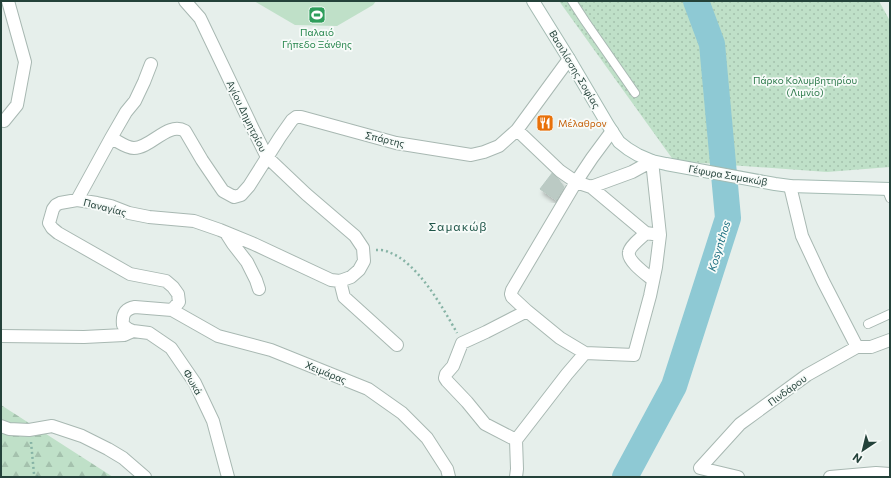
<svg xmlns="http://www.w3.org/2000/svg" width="891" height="478" font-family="Commissioner,sans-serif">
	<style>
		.forest { fill: url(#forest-firs) }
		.park { fill: url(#park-dots) }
		.pitch { fill: #bfe0c8 }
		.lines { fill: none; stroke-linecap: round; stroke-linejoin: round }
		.river { stroke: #8ec9d4; stroke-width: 26 }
		.building { fill: #bbcac4; stroke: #b8c9c2; filter: url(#shadow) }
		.lane-casing { stroke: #a8b8b2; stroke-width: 10 }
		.street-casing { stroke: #a8b8b2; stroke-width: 14 }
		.secondary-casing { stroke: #a4bbb3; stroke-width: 14 }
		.path { stroke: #86b3a5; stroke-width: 2.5; stroke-dasharray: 2 3; stroke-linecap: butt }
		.lane { stroke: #fff; stroke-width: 8 }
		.street { stroke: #fff; stroke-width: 12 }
		.secondary { stroke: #fff; stroke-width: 12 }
		.labels { text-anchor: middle; stroke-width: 3.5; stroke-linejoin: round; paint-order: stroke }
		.leisure-label { font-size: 10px; fill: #27864d; stroke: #f7fbf9 }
		.street-label { font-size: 10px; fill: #24423a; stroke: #f7fbf9 }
		.park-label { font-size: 10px; fill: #2d7a4b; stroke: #f7fbf9 }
		.food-label { font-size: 10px; fill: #c56008; stroke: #f7fbf9; text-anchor: start }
		.water-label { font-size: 11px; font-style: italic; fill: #1c6f80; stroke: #f7fbf9 }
		.quarter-label { font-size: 12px; letter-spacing: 1px; fill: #1f5548; stroke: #f7fbf9 }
	</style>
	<defs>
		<pattern id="forest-firs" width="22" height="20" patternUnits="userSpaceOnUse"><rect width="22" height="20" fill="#bfe0c8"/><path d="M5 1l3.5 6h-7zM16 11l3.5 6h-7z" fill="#a4c1ad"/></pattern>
		<pattern id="park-dots" width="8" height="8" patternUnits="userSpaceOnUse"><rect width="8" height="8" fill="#bfe0c8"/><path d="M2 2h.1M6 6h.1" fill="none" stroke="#a4c1ad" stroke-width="1.8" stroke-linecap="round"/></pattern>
		<filter id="shadow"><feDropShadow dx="2.5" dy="4.5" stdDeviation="2" flood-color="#0004"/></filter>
	</defs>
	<rect width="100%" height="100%" fill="#e6efeb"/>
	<path class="forest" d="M1,405l112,72h-112z"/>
	<path class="park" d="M559,1h320l11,20v146l-63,5 -153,-11z"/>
	<path class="pitch" d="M254,1h122l-3,4 -36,21 -42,-1z"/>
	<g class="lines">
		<path class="river" d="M625,477l49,-91 54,-168 -16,-174 -16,-43"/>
	</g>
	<path class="building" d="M553,172l11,15 -8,13 -16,-11z"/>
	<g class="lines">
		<g class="lane-casing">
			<path id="lane" d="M572,1l13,20 50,72
				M887,190l3,8
				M868,324l22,-10"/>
		</g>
		<g class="street-casing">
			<path id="street" d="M185,1l15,17 53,111 14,28 39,37 49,42 8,12 1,13 -5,9 -8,7 -11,4 -9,-1 -77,-36 -34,-14 -26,-9 -45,-4 -20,-4 -18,-7 -14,-3 -20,-3 -17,3 -4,2 -3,4 -4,14 3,5 6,5 72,41 36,7 7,6 5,7 1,8 -7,8 -37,-3c-11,2 -13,9 -12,18l5,4 5,2 16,2 22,15 24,35 18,38 15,56
				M4,121l13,-16 8,-43 -17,-61
				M517,130l43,41 16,11 15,5 41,-15 20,-11 8,74 -4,32 -6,29 -16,59 -49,-2 -25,-15 -33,-27
				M111,138c7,3 15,10 23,10 17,0 34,-27 51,-17l17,29 21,31 11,6 7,-2 8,-9 31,-49 12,-17 4,-3h5l95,26 75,12 13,-3 15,-6 18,-16 52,-71
				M790,186l12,50 21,45 34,66
				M591,187l55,46 14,2
				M77,200l34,-62 15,-26 9,-11 9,-19 7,-18
				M226,233l7,11 14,18 9,18 3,9
				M646,233c-4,4 -16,13 -17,19 -2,9 18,23 24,28
				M340,281l4,16 53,48
				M172,310l46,26 53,14 97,39 34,24 25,25 20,31 2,8
				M1,336l83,1 40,-2 9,-4
				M1,426l8,3 20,1 23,-4 30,10 26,13 15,9 22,19
				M516,440l51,-66 18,-21
				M516,477l1,-8 -1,-29 -31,-16 -18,-22 -20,-21 -2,-3 1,-4 7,-8 9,-23 24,-11 41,-21 -15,-14 -1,-3 1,-4 64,-108 16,-24 20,-27
				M738,477l-38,-9 40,-44 67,-49 50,-28h14l19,-7
				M830,477l46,-4 14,1"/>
		</g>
		<g class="secondary-casing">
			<path id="secondary" d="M533,1l36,58 39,66 11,17 9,7 10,6 14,6 14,3 109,20 15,2 100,3"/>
		</g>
		<path class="path" d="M376,250c4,0 9,0 12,2 29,9 55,56 69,81
			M31,442l3,32 4,3"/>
		<use href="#lane" class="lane"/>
		<use href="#street" class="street"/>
		<use href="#secondary" class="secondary"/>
	</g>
	<defs>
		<g id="stadium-square" transform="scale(0.9)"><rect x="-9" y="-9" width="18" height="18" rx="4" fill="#2e9e5b" stroke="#f7fbf9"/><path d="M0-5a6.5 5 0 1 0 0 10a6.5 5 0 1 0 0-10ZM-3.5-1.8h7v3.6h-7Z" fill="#fff"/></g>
		<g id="restaurant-square" transform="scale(0.9)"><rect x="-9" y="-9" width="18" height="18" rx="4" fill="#e8710a" stroke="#f7fbf9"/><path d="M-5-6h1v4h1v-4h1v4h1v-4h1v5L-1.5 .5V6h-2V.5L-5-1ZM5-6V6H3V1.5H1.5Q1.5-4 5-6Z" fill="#fff"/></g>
	</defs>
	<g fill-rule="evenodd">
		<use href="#stadium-square" x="317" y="15"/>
		<use href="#restaurant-square" x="545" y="123"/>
	</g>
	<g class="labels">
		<g class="leisure-label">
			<text x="317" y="36">Παλαιό<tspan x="317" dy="12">Γήπεδο Ξάνθης</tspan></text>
		</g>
		<g class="street-label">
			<text transform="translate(575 69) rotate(59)" y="4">Βασιλίσσης Σοφίας</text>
			<text transform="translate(247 116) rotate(64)" y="4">Αγίου Δημητρίου</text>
			<text transform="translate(385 139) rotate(13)" y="4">Σπάρτης</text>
			<text transform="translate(728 175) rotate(10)" y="4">Γέφυρα Σαμακώβ</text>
			<text transform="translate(105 207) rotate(14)" y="4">Παναγίας</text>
			<text transform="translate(326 372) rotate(22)" y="4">Χειμάρας</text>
			<text transform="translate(193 382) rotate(60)" y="4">Φωκά</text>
			<text transform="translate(787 390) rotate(-36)" y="4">Πινδάρου</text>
		</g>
		<g class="park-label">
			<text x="805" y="84">Πάρκο Κολυμβητηρίου<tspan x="805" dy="12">(Λιμνίο)</tspan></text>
		</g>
		<g class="food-label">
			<text x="558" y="127">Μέλαθρον</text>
		</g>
		<g class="water-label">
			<text transform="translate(719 246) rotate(-73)" y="4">Kosynthos</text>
		</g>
		<g class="quarter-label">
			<text x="458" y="231">Σαμακώβ</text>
		</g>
	</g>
	<rect width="891" height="478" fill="none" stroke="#24423a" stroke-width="4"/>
	<g transform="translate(863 450) rotate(215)" stroke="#f7fbf9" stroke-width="3" paint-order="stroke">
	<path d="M0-3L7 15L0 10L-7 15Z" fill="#24423a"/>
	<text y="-6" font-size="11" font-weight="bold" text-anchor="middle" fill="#24423a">N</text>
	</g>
</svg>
